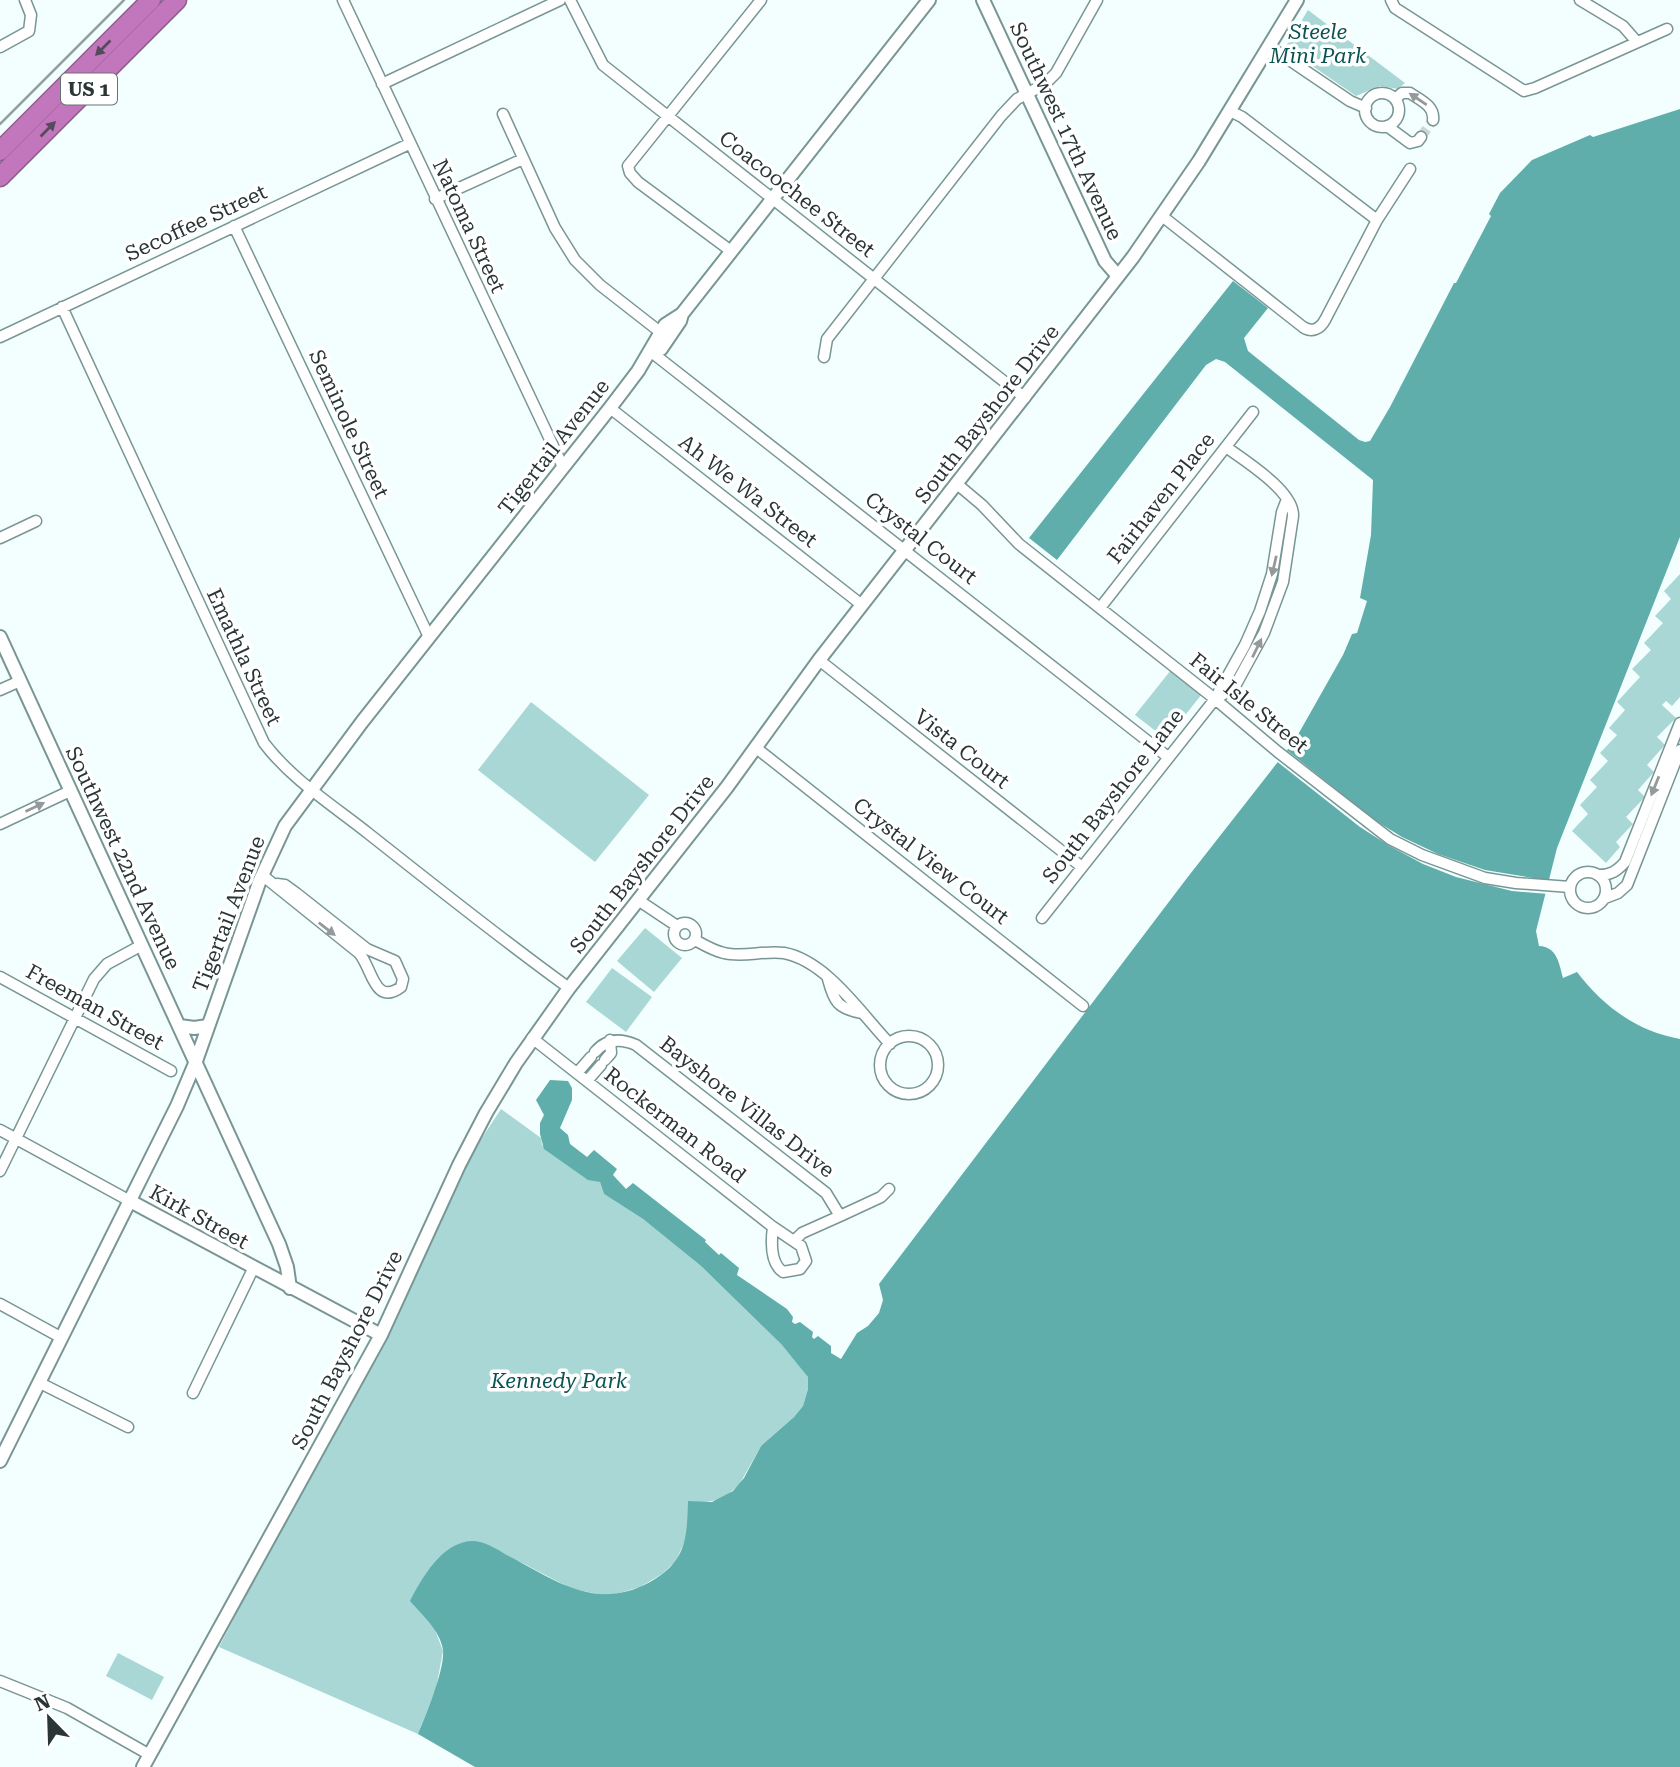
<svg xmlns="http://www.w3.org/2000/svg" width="1680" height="1767" font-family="'Roboto Serif',serif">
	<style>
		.green { fill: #a9d7d5 }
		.water { fill: #5faeab }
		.pier { fill: #f2fffe }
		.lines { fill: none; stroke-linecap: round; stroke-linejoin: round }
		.street-tunnel { stroke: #cad7d6; stroke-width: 10; stroke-dasharray: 10 5; stroke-linecap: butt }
		.street-casing { stroke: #789694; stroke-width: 13 }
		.secondary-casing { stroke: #789694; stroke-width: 16 }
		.highway-casing { stroke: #8c608d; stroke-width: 21 }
		.street { stroke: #fff; stroke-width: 10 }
		.secondary { stroke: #fff; stroke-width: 12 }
		.highway { stroke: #c277bc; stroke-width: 18 }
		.rail { stroke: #93a09f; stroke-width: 2.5 }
		.oneway { fill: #574a5e }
		.oneway2 { fill: #949a9a }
		.labels { text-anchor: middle; stroke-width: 7; stroke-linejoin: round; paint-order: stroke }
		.shield { fill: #fff; stroke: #697272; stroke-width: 2 }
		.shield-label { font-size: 19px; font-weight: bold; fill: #293635 }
		.park-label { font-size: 21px; font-style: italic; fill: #0b5351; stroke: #fff }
		.street-label { font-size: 21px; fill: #293635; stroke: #fff }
	</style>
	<rect width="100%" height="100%" fill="#f2fffe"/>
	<path class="green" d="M1308,10l97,73 -7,6 -18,-3 -24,10 -64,-44 -6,-6z
		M1680,574v123l-8,9 -6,-5 -4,4 14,13 -19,19 8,8 -18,20 7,7 -16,18 7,7 -19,20 7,7 -17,18 4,5 -14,16 -34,-32 16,-17 -8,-9 17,-18 -7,-7 18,-19 -8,-8 17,-18 -8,-7 16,-18 -8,-8 23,-25 -8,-8 19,-19 -7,-7 19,-20 -8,-7 16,-17 -7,-8z
		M1171,670l31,24 -36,45 -31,-24z
		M531,702l118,93 -54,67 -117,-92z
		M645,928l37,30 -28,34 -37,-31z
		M612,968l40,29 -26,35 -40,-30z
		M501,1109l40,29 1,7 58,37 4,12 39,25 58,47 81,79 22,25 4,7v12l-5,17 -9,11 -33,29 -22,39 -12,10 -9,5 -13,2 -17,20 -2,16 -10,23 -14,13 -22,13 -31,9 -37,-7 -82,-43 -56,81 9,24 -7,38 -18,45 -199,-87 208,-396 47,-101z
		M118,1653l46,24 -12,23 -46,-24z"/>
	<path class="water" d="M1680,109v428l-123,311 -21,83 3,15c18,1 20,17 24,32l14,-6c26,34 59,59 103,67v728h-1205l-57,-33c8,-19 27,-65 25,-84 -3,-20 -21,-35 -33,-49 12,-23 32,-59 62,-60 12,0 25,8 35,14 48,25 88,57 143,27 36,-20 37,-43 38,-81l24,1 21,-11 11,-13 17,-32 33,-29 9,-11 5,-17v-12l-26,-32 -81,-79 -58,-47 -39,-25 -4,-12 -12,-2 -44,-31 -4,-15v-11l4,-8 -8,-15 14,-20 18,1 4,7v12l-12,28 8,7 2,9 17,13 7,-7 23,19 -4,6 13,14 7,-6 73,57 -1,2 14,13 2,-2 18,15 -2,7 50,34 6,8 -1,5 3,2 5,-2 13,10 -1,5 2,2 4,-3 13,10v7l10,6 16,-26 11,-7 11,-13 4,-13 -4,-16 308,-406 108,-138 48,-85 9,-21 5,-1 10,-32 -7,-3 11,-63 2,-55 -148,-118 -9,-3 -10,6 -149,195 -28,-22 204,-257 35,27 -24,30 4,13 111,89 6,2 5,-1 20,-34 64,-124h2l35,-67 -2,-2 11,-21 32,-33 58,-25 3,2z"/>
	<path class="pier" d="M1284,748l92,73 26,16 36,17 47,16 67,11 -4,13 -36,-3 -56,-14 -33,-13 -35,-19 -28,-18 -85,-67z"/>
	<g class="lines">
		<path class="street-tunnel" d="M1421,137l12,-17"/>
		<g class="street-casing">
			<path id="street" d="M343,0l220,467
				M570,0l33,65 422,333
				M1391,0l4,8 129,83 11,-3 132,-59
				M1580,0l43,26 14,16
				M0,47l29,-16 2,-16 -6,-15
				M1270,47l80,54 16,7
				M382,84l178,-84
				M1365 110a17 17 0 1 1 34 0a17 17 0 1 1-34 0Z
				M1395,99l7,-6h8c10,7 25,13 23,27
				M1230,111l12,6 135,103
				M503,114l52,114 20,32 25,25 64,50
				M1387,126l23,17 8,-2 3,-4
				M435,199l88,-40
				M1162,216l141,111c9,6 17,2 22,-7l52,-100 33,-51
				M234,226l195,411
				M731,251l-93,-69 -8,-9 -2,-7 133,-166
				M62,307l202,436c28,37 70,63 105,91 66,52 132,105 200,154
				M0,337l409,-193
				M650,351l518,406
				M824,357l3,-18 174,-223 16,-17 28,-15 11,-11 41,-73
				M610,408l252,197
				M957,484l25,21 37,39 196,155 63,53 112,87 32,16 63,23 31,5 54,4
				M0,538l36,-17
				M1100,608l153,-196
				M819,660l263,207
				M0,690l20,-9
				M1217,698l17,-10 30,-55 19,-51 10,-66c1,-25 -48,-55 -67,-69
				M755,747l328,259
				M0,824l70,-33
				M1570 890a18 18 0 1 1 36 0a18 18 0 1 1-36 0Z
				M262,875l97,78c13,14 15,54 42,34l2,-8 -8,-18 -28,-12 -71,-56 -11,-8 -8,-1
				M1599,875c12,0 18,-4 26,-13l55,-139
				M1605,898l13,-5 9,-8 53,-135
				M638,900l39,26
				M1042,918l173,-219 30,-54 15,-34 12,-37 10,-62 5,-13
				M674 934a11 11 0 1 1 22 0a11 11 0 1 1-22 0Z
				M695,940c9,5 19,11 29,13 19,5 41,-3 60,0 43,8 78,62 106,91
				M0,977l171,94
				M828,979c6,23 10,30 34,34
				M880 1065a29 29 0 1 1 58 0a29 29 0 1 1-58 0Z
				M532,1038l241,189 28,19 5,15 -6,8 -17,3c-13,-9 -12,-30 -10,-45
				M595,1052c11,-13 25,-14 41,-7l190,148 14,23 -38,17 -8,8
				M605,1060l6,-7 -1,-13
				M577,1073l14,-16
				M587,1081l14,-16
				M0,1130l130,71
				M0,1171l94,-192 13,-15 35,-19
				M840,1216l41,-19 8,-8
				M0,1304l62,34
				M40,1383l88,44
				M193,1393l60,-124
				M0,1681l67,27 83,47"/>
		</g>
		<g class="secondary-casing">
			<path id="secondary" d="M983,0l122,261 13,15
				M661,349l19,-28 2,-7 247,-314
				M0,637l279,607 8,23 3,21
				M180,1026l14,2 14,-2
				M130,1201l251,134
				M0,1461l177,-355 19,-45 64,-181 25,-54 77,-104 248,-314 28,-37 27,-46 17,-11
				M143,1767l238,-432 78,-170 27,-52 30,-50 53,-75 158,-201 92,-127 314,-403 66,-96 98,-161"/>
		</g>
		<g class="highway-casing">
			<path id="highway" d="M0,151l151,-151
				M0,177l177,-177"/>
		</g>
		<use href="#street" class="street"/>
		<use href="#secondary" class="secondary"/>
		<use href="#highway" class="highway"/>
		<path class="rail" d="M0,124l124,-124"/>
	</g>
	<defs><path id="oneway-solid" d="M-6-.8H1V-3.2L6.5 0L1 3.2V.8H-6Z" transform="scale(1.75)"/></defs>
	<g class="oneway">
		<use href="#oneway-solid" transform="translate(103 48) rotate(135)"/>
		<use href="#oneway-solid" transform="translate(48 129) rotate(-45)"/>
	</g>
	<g class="oneway2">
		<use href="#oneway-solid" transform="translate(1418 99) rotate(-146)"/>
		<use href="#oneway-solid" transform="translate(1274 566) rotate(103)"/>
		<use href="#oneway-solid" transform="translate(1257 648) rotate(-64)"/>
		<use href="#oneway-solid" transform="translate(1655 786) rotate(112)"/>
		<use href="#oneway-solid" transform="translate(35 807) rotate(-25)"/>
		<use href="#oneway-solid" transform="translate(327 929) rotate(38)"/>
	</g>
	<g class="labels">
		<rect class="shield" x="61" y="73.5" width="56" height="31" rx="5"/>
		<g class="shield-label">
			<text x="89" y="96">US 1</text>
		</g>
		<g class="park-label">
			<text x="1318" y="39">Steele<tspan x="1318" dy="24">Mini Park</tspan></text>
			<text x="559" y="1388">Kennedy Park</text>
		</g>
		<g class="street-label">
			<text transform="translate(1066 131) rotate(65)" y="7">Southwest 17th Avenue</text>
			<text transform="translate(797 194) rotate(38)" y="7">Coacoochee Street</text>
			<text transform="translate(196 223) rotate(-25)" y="7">Secoffee Street</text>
			<text transform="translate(469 226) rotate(65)" y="7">Natoma Street</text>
			<text transform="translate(987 414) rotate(-52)" y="7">South Bayshore Drive</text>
			<text transform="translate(349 424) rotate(65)" y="7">Seminole Street</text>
			<text transform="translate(554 447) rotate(-52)" y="7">Tigertail Avenue</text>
			<text transform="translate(748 491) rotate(38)" y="7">Ah We Wa Street</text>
			<text transform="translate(1161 498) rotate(-52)" y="7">Fairhaven Place</text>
			<text transform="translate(921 538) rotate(38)" y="7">Crystal Court</text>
			<text transform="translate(244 657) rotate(65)" y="7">Emathla Street</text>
			<text transform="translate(1249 703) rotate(39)" y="7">Fair Isle Street</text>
			<text transform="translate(962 749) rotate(38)" y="7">Vista Court</text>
			<text transform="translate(1113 796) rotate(-52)" y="7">South Bayshore Lane</text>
			<text transform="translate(123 858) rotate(65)" y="7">Southwest 22nd Avenue</text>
			<text transform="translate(931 861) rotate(38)" y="7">Crystal View Court</text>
			<text transform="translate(642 864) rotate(-52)" y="7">South Bayshore Drive</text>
			<text transform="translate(229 914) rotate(-69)" y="7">Tigertail Avenue</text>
			<text transform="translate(95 1007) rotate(29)" y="7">Freeman Street</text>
			<text transform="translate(747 1107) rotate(38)" y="7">Bayshore Villas Drive</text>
			<text transform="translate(675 1125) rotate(38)" y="7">Rockerman Road</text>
			<text transform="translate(199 1217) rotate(29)" y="7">Kirk Street</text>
			<text transform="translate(347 1350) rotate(-63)" y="7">South Bayshore Drive</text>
		</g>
	</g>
	<g transform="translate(49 1718) rotate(337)" stroke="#ffffff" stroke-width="5" paint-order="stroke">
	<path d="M0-5L12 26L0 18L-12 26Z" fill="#293635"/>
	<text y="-10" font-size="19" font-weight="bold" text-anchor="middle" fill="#293635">N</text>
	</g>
</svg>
